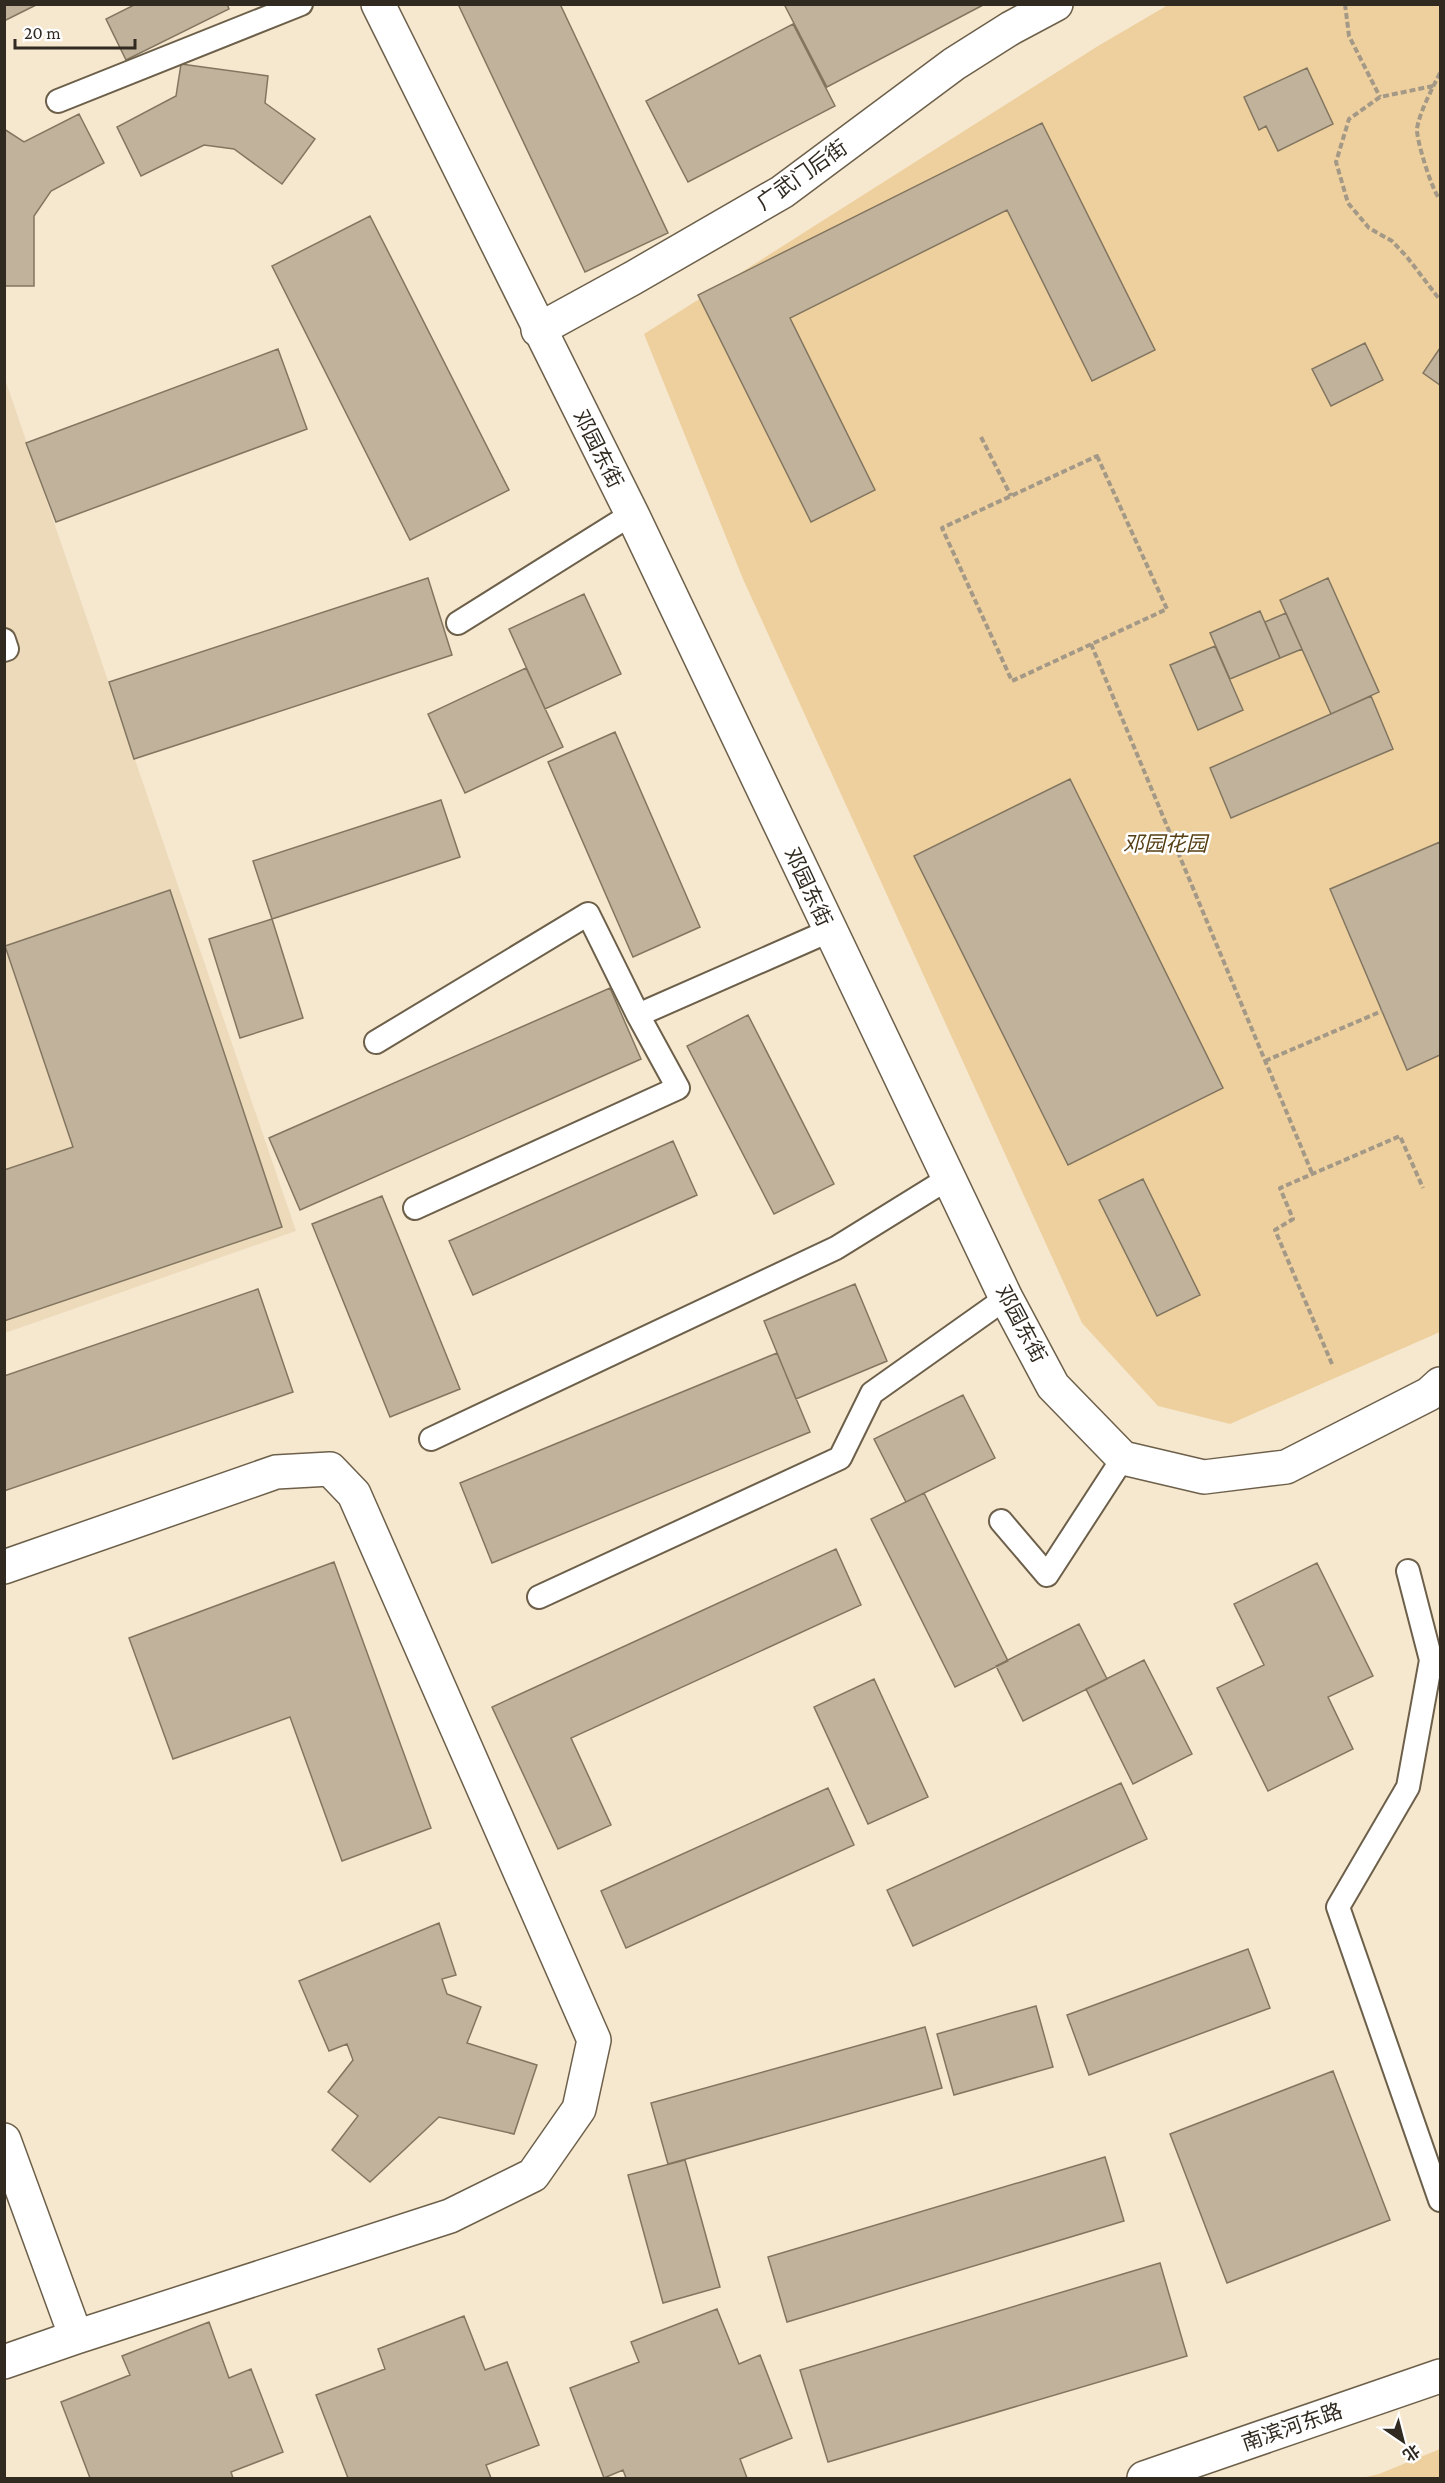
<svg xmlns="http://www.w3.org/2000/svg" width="1445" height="2483" font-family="'Crimson Pro','Noto Sans SC',serif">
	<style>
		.built { fill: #eddabb }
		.green { fill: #eed09e }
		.building { fill: #c1b29b; stroke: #837660; stroke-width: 1.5 }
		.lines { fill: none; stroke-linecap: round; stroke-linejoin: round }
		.lane-casing { stroke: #6d604a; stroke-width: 26 }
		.street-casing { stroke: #6d604a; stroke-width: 36 }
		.secondary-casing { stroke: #6d604a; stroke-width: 36 }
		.primary-casing { stroke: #6d604a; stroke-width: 36 }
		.path { stroke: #a49987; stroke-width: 4; stroke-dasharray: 6 3; stroke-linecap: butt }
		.lane { stroke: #fff; stroke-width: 22 }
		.street { stroke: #fff; stroke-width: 33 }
		.secondary { stroke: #fff; stroke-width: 33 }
		.primary { stroke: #fff; stroke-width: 33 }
		.labels { text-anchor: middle; stroke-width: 5; stroke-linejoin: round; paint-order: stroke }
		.street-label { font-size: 21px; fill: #302a21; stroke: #fff }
		.park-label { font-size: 21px; font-style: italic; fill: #553e12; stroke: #fff }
	</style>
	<rect width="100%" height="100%" fill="#f6e7cf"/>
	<path class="built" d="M4,376l292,855 -291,102h-1z"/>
	<path class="green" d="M1168,5h272v1327l-210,92 -72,-18 -76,-83 -339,-744 -99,-245 454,-288z
		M1440,2449v29h-78l17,-4z"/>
	<path class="building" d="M4,4h34l-34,17z
		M136,4h91l2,5 -103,51 -20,-41z
		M458,4h102l108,229 -83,39z
		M784,4h201l-158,83z
		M793,24l42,82 -147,76 -42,-81z
		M181,64l87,12 -3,27 50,36 -33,45 -48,-35 -30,-4 -63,31 -24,-49 59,-31z
		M1307,68l26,56 -55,27 -12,-25 -7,4 -15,-33z
		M79,114l25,49 -53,28 -17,25v70h-30v-157l20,13z
		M1042,123l113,227 -63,31 -85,-171 -217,108 85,172 -64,32 -113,-227z
		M370,216l139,274 -99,50 -138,-274z
		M1365,343l18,37 -52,26 -19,-37z
		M1440,348v37l-17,-12z
		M278,349l29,80 -251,93 -30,-79z
		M428,578l24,77 -318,104 -25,-77z
		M1328,578l51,114 -48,22 -51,-114z
		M584,594l37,80 -76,35 -36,-80z
		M1260,611l20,47 -50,21 -20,-46z
		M1286,613l16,36 -22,9 -15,-36z
		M1215,646l28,64 -45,20 -28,-65z
		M526,668l37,79 -98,46 -37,-79z
		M1371,696l22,53 -162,69 -21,-50z
		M615,732l85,195 -67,30 -85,-195z
		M1070,779l153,309 -155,77 -154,-309z
		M441,800l19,57 -188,62 -19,-58z
		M1440,842v213l-33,15 -77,-181z
		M170,890l112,337 -278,94v-151l69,-23 -68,-201z
		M272,919l31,99 -63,20 -31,-99z
		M610,988l31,71 -341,151 -31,-72z
		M748,1015l86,169 -60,30 -87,-168z
		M673,1141l24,54 -224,100 -24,-54z
		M1143,1179l57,116 -43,21 -58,-116z
		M382,1196l78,193 -70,28 -78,-193z
		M855,1284l32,77 -91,38 -32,-78z
		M258,1289l35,103 -289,99v-115z
		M777,1353l33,79 -318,131 -32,-80z
		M963,1395l32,63 -89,44 -32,-63z
		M924,1493l84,168 -53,26 -84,-168z
		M836,1549l25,56 -290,133 40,87 -53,24 -66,-142z
		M334,1562l97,266 -89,33 -52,-144 -117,42 -44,-121z
		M1317,1563l56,113 -45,21 25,52 -85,42 -51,-103 47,-23 -30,-61z
		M1079,1624l28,55 -84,42 -27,-55z
		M1144,1660l48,94 -59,30 -47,-95z
		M874,1679l54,118 -60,27 -54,-117z
		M1121,1783l26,56 -234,107 -26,-56z
		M828,1788l26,57 -228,103 -25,-57z
		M439,1923l17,52 -14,4 5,15 34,13 -14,36 70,22 -23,69 -75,-17 -69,65 -38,-32 26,-34 -30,-24 25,-32 -6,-16 -18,7 -30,-70z
		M1248,1949l22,59 -181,67 -22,-60z
		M1036,2006l17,61 -99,28 -17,-61z
		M925,2027l17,61 -274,76 -17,-61z
		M1333,2071l57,149 -163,63 -57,-149z
		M1105,2157l19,64 -337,101 -19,-65z
		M685,2160l35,127 -57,16 -35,-128z
		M1160,2263l27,93 -359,106 -28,-92z
		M717,2309l22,55 21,-9 32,83 -52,21 7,19h-121l-3,-8 -19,8 -34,-90 69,-26 -8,-20z
		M464,2316l21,54 22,-8 32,83 -53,20 5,13h-143l-32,-83 69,-26 -7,-20z
		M209,2322l20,56 22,-9 32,83 -52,20 2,6h-143l-29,-76 69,-27 -8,-19z"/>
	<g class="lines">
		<g class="lane-casing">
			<path id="lane" d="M58,101l243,-97
				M458,623l174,-109
				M4,640l3,9 -3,1
				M376,1042l212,-128 50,101 191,-84
				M415,1208l263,-120 -40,-73
				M431,1439l405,-191 113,-70
				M1001,1521l46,54 76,-117
				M1408,1571l23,89 -23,127 -70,120 102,293
				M539,1597l301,-139 32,-65 134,-95"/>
		</g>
		<g class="street-casing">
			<path id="street" d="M538,330l95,-52 149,-86 172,-128 57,-36 45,-24
				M4,1567l272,-95 54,-3 24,25 240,546 -15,69 -46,66 -83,41 -374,121 -72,25
				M4,2140l72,197"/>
		</g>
		<g class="secondary-casing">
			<path id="secondary" d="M378,4l254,510 374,784 47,88 70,72 81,19 82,-10 143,-73 11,-10"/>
		</g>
		<g class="primary-casing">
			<path id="primary" d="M1144,2478l296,-102"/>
		</g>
		<path class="path" d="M1345,4l4,32 31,61
			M1440,73c-7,14 -21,40 -23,56 -1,10 16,65 23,70
			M1433,86l-53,11 -31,22 -13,43 12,41 21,25 23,13 15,16 33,43
			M981,437l30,59
			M1097,456l70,153 -155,72 -70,-153z
			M1091,644l221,529
			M1265,1061l117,-50
			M1332,1364l-57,-134 18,-11 -13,-31 120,-52 23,52"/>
		<use href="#lane" class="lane"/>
		<use href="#street" class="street"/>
		<use href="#secondary" class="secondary"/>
		<use href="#primary" class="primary"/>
	</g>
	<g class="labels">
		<g class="street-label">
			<text transform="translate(802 175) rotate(-35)" y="7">广武门后街</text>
			<text transform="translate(598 449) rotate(63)" y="7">邓园东街</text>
			<text transform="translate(808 887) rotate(65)" y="7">邓园东街</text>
			<text transform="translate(1021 1324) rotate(62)" y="7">邓园东街</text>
			<text transform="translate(1292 2427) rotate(-19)" y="7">南滨河东路</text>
		</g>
		<g class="park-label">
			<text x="1165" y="851">邓园花园</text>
		</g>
	</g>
	<rect width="1445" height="2483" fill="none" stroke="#302a21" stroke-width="12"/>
	<g transform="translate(1403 2441) rotate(145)" stroke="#ffffff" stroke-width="4.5" paint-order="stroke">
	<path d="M0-4.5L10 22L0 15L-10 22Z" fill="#302a21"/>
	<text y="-9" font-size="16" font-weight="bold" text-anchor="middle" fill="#302a21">北</text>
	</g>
	<path d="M15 39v9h120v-9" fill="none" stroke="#302a21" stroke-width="3"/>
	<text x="24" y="39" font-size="18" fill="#302a21" stroke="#ffffff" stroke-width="4.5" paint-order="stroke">20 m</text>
</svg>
